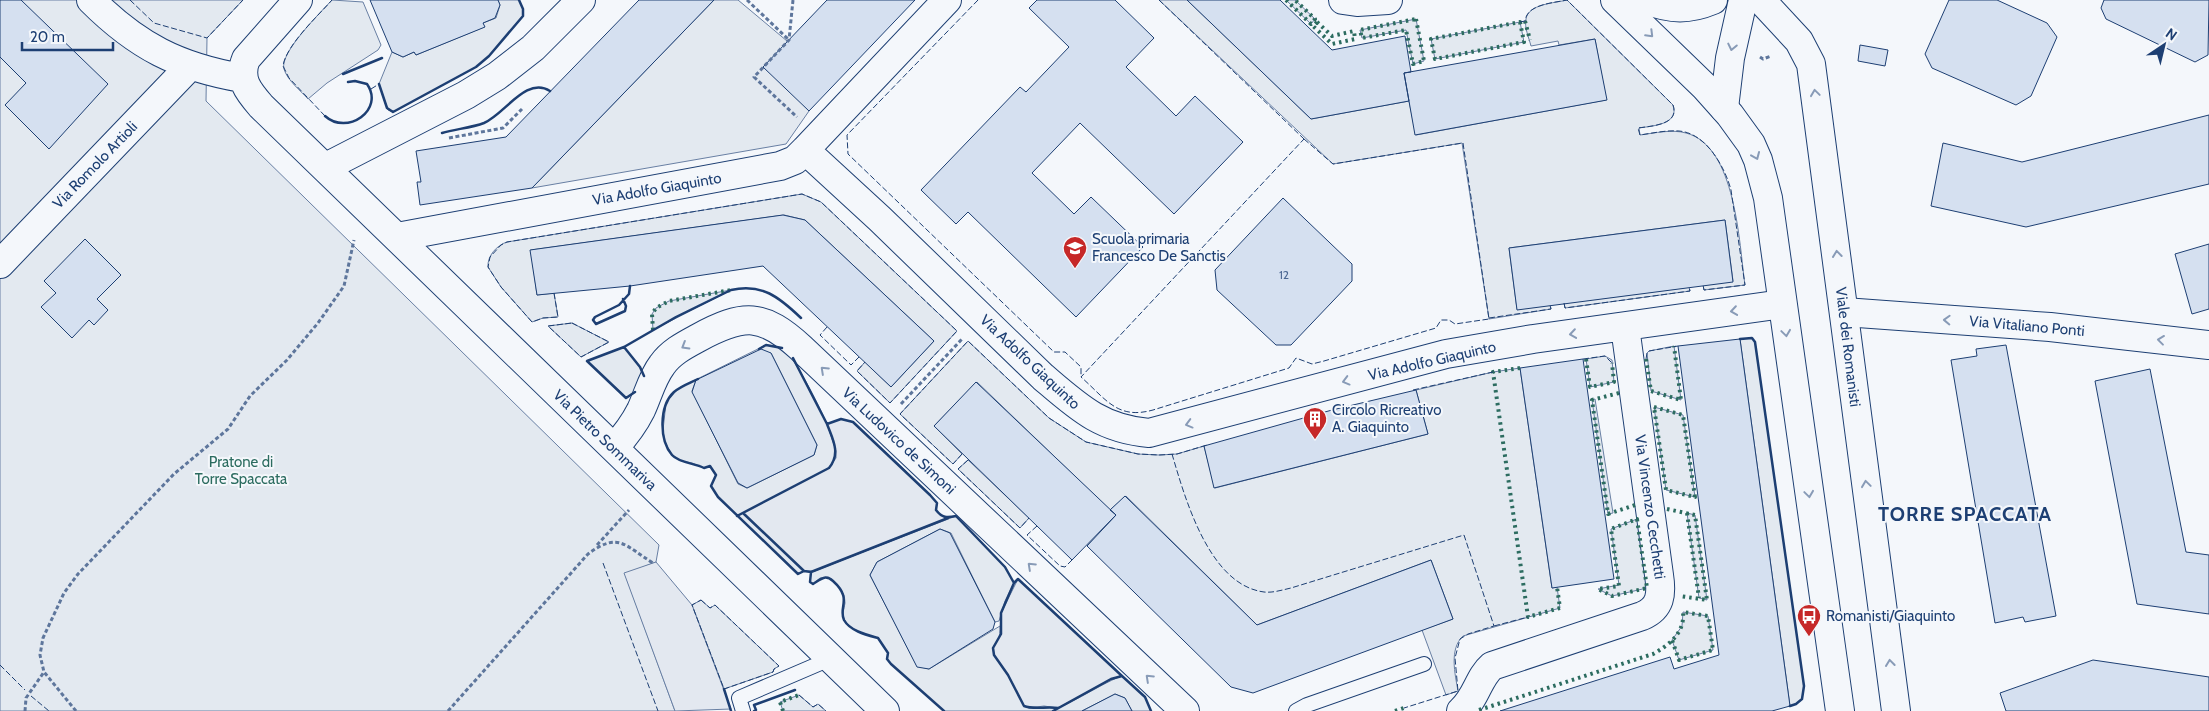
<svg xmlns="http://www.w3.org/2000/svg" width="2209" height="711" font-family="Cabin,sans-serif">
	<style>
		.green { fill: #e3e9f0; stroke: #687fa3; fill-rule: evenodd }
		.parking { fill: #e3e8f0; stroke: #687fa3 }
		.building { fill: #d5e0f0; stroke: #1d3f73 }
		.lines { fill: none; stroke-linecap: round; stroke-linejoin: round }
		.service-casing { stroke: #1d3f73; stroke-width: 16 }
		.minor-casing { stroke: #1d3f73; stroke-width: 30 }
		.tertiary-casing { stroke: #1d3f73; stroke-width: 30 }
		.path { stroke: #5e769c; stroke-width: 3; stroke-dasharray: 4 2.5; stroke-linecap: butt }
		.service { stroke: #f4f7fb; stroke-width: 14 }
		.minor { stroke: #f4f7fb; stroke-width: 28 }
		.tertiary { stroke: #f4f7fb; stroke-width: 28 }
		.hedge { stroke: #2c6c60; stroke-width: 4; stroke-dasharray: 2.5 4; stroke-linecap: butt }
		.fence { stroke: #1d3f73; stroke-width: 1; stroke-dasharray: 6 2.5; stroke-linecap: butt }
		.wall { stroke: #1d3f73; stroke-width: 2.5 }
		.oneway { stroke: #889bb7 }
		.labels { text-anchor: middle; stroke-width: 4; stroke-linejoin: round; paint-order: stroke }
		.number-label { font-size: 12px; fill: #4b6792 }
		.street-label { font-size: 15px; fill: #1d3f73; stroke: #f4f7fb }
		.poi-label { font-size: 15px; fill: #1d3f73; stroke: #f4f7fb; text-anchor: start }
		.park-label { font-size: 15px; fill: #2c6c60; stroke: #f4f7fb }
		.district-label { font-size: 20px; font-weight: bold; letter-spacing: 1px; fill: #1d3f73; stroke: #f4f7fb }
	</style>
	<rect width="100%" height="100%" fill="#f4f7fb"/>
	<path class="green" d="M0,0h243l-36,38 -1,63 453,444 -3,17 -31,12 50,137h-675z
		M332,0l31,2 18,43 -3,5 -51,33 -19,16c-7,-8 -21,-19 -24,-30 -5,-16 37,-57 48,-69z
		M498,0h21l4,9v7l-34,40 -13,11 -83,45 -5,-2 -9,-26 13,-32 11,5 11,-5 2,3 68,-28 -1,-4 13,-5 4,-13z
		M714,0h24l49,41 22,70 -23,33 -254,44z
		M1159,0h28l124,119 98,-18 7,34 190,-35 -11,-61 -36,6 -1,-4 -27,5c-2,-8 -7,-19 -5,-27 2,-15 29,-16 41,-19l106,105c7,20 -22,21 -34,23l1,7c15,-2 32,-6 46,-2 50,13 53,110 59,152l-41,5 -1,-5 30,-4 -8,-61 -216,28 8,61 33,-4 1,4 -62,10 -27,-176 -129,21z
		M1286,0h9l20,19 -4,5z
		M1416,19l8,42 -11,3 -7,-34 -44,8 -2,-8z
		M1520,22l4,20 -89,17 -4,-20z
		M802,194l19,8 136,129 -67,72 -33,-32 8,-9 26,25 43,-46 -129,-121 -21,-5 -253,35 6,45 17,-2 4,24 -15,1 -11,4 -31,-35 -13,-20c-1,-11 9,-22 19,-25z
		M1689,287l1,4 -125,17 -1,-5z
		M731,290l-78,40 -1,-16 4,-6 13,-7z
		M572,323l37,19 -28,15 -33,-31z
		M1752,338l3,4 49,344 -2,13 -6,5 -6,2 -50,-367z
		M968,341l81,77 37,24 52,12 21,1 18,-1 27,-8 11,42 213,-54 -12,-44 77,-18 27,-4 32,220 5,-1 3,21 -97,28c-14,13 -8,38 -5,55l-12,4 -24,-65 31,-11 -22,-59 -174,65 -131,-129 -16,14 -133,-128 -43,44 28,28 -9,10 -53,-50z
		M766,345c4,1 12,0 15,2 14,7 56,91 55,106 0,8 -6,14 -12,18l-80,42 60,58 -6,3 -80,-77 -7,-11 5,-11 -6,-9 -6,2 -12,-5 -11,-2 -10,-7 -6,-12 -2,-12 3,-27 7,-10 8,-6zM771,353l46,92 -3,10 -67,33 -9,-4 -46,-93 4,-11z
		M1674,346l7,54 -30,-9 -4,-38 2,-2z
		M624,347l16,20 4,10 -5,11 -12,10 -40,-37z
		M1605,356l7,4 2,22 -24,5 -4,-28z
		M1595,399l18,114 -5,1 -16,-114z
		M1654,407l29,8 12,82 -29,-7z
		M968,460l61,58 -9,10 -62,-59z
		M1687,513l8,2 12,85 -8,-2z
		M956,516l49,51 9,16 -9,18 -6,20 -4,1 -44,-89 -11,-4 -63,33 -7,13 47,91 12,3 71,-43c1,10 -4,19 -6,29l14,20 11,21c12,5 24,12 37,12 8,0 52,-28 66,-32l23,21 6,14h-19l-7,-13 -10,-4 -33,17h-138l-53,-47 -4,-5 1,-6 -10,-15c-10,-3 -30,-8 -34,-19 -2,-5 0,-10 1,-16 0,-12 -8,-19 -16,-26l-9,1 -7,6 -3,-2 1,-10z
		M1637,519l10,69 -35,8 -14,-7 21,-4 -8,-56z
		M701,600l9,8 5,-3 64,61 -5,3 -1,3 -49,17 -32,-84z
		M1683,612l25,4 5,34 -34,10 -7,-20 10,-14z
		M799,695l14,12 5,-3 8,7h-43l-3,-9z"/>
	<path class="parking" d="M841,419l12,3 52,48 32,33 -1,7 5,5 4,3 6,-1 -136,54h-11l-61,-58 86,-45 7,-10v-7l-9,-27z
		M656,562l36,43 39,104 -56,2 -51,-138z
		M1018,579l93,86 11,11 -11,3 -53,29 -14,-2 -15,2 -5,-2 -16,-31 -14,-20 -1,-7 8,-14v-21z"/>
	<path class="building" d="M0,0h21l87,84 -59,65 -44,-44 21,-22 -26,-26z
		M370,0h128l2,5 -5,13 -12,5 2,4 -69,28 -2,-3 -11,5 -11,-5z
		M639,0h75l-182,188 -112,17 -3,-23h4l-5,-31 90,-14z
		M827,0h88l-106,111 -46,-44z
		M1037,0h78l39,38 -28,29 50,49 19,-20 48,46 -69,72 -94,-91 -48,50 42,41 17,-17 52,50 -67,70 -108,-105 -12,12 -35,-34 99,-103 6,5 43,-45 -40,-39z
		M1187,0h93l52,50 73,-14 6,36 -7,1 5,28 -98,18z
		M1949,0h48l50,23 10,14 -26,59 -15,9 -84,-37 -7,-14z
		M2104,0h105l-1,55 -13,7 -89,-43 -5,-11z
		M1595,39l12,61 -192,35 -11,-62z
		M1860,45l28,5 -3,16 -27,-5z
		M2209,115v69l-183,43 -95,-21 12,-63 79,19z
		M1283,198l69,66v17l-61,64h-15l-59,-55 -2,-20z
		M783,215l22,5 129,121 -43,46 -128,-121 -133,20 -93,9 -7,-45z
		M1725,220l8,62 -216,28 -8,-62z
		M85,239l36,36 -24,24 11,11 -14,15 -5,-5 -17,18 -31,-31 15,-14 -12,-12z
		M2209,244v65l-17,5 -17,-60z
		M1740,339l50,367 -18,5h-272l170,-54 4,12 45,-14 -41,-309z
		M2006,345l50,271 -31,6 -2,-5 -28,6 -44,-263 26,-4 -1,-7z
		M761,349l10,4 46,92 -3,10 -67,33 -9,-5 -46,-91 4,-12z
		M1583,359l31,220 -62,9 -32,-220z
		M2150,369l36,183 23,3v59l-72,-10 -42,-223z
		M976,382l140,133 -44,45 -138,-134z
		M1416,390l12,44 -214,54 -10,-42 128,-36z
		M1125,496l132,129 174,-65 22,59 -200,74 -22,-6 -144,-141 29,-31 -6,-5z
		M940,529l10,4 45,89 -2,7 -64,40 -12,-2 -47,-92 7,-13z
		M2093,660l116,17v34h-203l-6,-18z
		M1115,694l10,4 7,13h-50z"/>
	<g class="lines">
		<g class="service-casing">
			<path id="service" d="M743,711l-4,-13 91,-39
				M1296,711l11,-6 117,-41"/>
		</g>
		<g class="minor-casing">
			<path id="minor" d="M91,0c46,46 87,67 151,78
				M298,0l-52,59c-8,20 2,32 15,47l624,605
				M1343,0l14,2 31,-2
				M1647,0c24,10 42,10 66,0
				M1724,108l6,-50 13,-58
				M805,150l142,-150
				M326,167l140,-72 31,-19 36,-28 48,-48
				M397,237l383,-71 15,-6 10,-10 75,69 163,158c35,30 58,52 106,56l297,-79 87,-15 249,-35
				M0,264l190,-198
				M1844,312l206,15 159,18
				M614,448c11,-12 20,-24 27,-38 7,-15 11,-32 21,-45 9,-13 23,-20 36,-27 46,-25 65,-25 103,10l384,363
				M1461,711c16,-14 17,-33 31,-45l150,-50c19,-8 20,-22 17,-41l-34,-248"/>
		</g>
		<g class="tertiary-casing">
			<path id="tertiary" d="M1615,0l90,87 25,28 21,29 7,16 10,38 72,513
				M1761,0l38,41 12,23 85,647"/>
		</g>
		<path class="path" d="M747,0l42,40
			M793,0l-4,40 -35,37 43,40
			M1760,57l3,2 8,-3
			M449,138l54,-10 19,-19
			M901,404l61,-65
			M597,545l32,-35
			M25,711l1,-13 18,-26
			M76,711l-32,-39 -4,-17 3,-17 21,-45 14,-19 96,-100 54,-45 22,-33 37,-36 31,-37 26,-37 10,-46
			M448,711l140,-157c31,-23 37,-8 65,9"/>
		<use href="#service" class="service"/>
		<use href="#minor" class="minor"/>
		<use href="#tertiary" class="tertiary"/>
		<path class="hedge" d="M1286,0l25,24 4,-5 -20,-19
			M1416,19l8,42 -11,3 -7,-34 -44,8 -2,-8z
			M1525,21l5,19
			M1317,22l15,14 22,-5 1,8 -23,5 -19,-18z
			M1520,22l4,20 -89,17 -4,-20z
			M653,330l-1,-16 4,-6 13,-7 62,-11
			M1586,359l4,28 24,-5 -2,-19
			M1646,359l5,32 30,9 -7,-54
			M1520,368l-27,4 35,245 32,-9 -3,-21
			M1619,393l-27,7 16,114 27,-9
			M1654,407l29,8 12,82 -29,-7z
			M1667,509l28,6 12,85 -27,-4
			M1687,513l12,85
			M1637,519l10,69 -35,8 -14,-7 21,-3 -8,-57z
			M1479,710l174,-56c16,-9 32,-21 30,-42l25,4 5,34 -34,10 -7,-20
			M783,711l-3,-9 19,-7
			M1395,711l9,-3 1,3"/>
		<path class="fence" d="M130,0l24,23 53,15 36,-38
			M978,0l-131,135 1,19 206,198h11l16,15v10
			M1159,0l145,139 -1,1
			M1520,22l5,-1c2,-17 28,-18 42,-21l106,105c7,20 -22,21 -35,23l2,7c13,-2 27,-5 39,-4 27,2 46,36 52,59l14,95 -41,5 -1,-5
			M371,89l8,-5
			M325,116l-36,-38 -6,-12c3,-21 35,-50 49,-66
			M1304,139l29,25 130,-21 26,176 -34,5 -6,-4h-8l-5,8 -112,33 -12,3 -16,-6 -7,10 -136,42c-36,10 -47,-11 -72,-33z
			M554,293l4,24 -15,1 -11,4 -31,-35 -13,-20 2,-10 11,-12 6,-3 295,-48 19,8 136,129 -67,72 -33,-32 8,-9
			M1564,303l1,5 125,-17 -1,-4
			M1489,318l62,-9 -1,-4
			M572,323l37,19 -28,15 -33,-31z
			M827,327l-7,8 31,30 8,-8
			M1583,359l22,-3 7,7
			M1646,359l1,-6 2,-2 29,-5
			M1413,390l80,-18
			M962,454l-9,10 -53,-50 68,-73 81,77 37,24 52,12 21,1 18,-1 30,-9
			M1172,454c13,44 37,131 92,138 9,1 18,-2 27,-4l173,-53 30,91 -26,8 -8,5 -5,19 3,33 -54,17
			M968,460l-10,9 62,59 9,-10
			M1037,526l-10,9 33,31 5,1 7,-7
			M603,563l55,148
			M701,600l9,8 5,-3 64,61 -5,3 -1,3 -49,17 -32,-84z
			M1494,626l34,-9
			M0,665l25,25
			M799,695l14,12 5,-3 8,7
			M31,696l18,15"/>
		<path class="wall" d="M343,74l39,-16
			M379,84l8,24 6,4 83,-45 13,-11 34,-40v-7l-4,-9
			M325,116c22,20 60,-6 42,-32l-12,-3 -7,1
			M442,133c13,-4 29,-5 42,-10 21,-9 42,-47 66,-32
			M623,299l3,7 -1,5 -29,13 -3,-4 2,-3 24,-12 10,-11 1,-8
			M1740,339l12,-1 3,4 49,344 -2,13 -6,5 -6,2
			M624,347l16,20 4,9
			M759,349l7,-4 16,3
			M793,358l34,66 14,-5 12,3 77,73 7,8 -1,7c6,8 11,8 20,6l49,51 9,16 4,-4 104,97
			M698,379c-8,4 -17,7 -24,13 -15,14 -15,48 -2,63 7,8 23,8 32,13l6,-2 6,9 -5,11 7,11 80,77 6,-3 7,1 -1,10 3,2c8,-5 12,-10 20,-3 20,18 5,26 11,39 6,11 23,15 34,18l10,15 -1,6 4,5 53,47
			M635,392l-9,6 -39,-37 37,-14 52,-30 55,-27c31,-7 48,7 70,28
			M743,513l61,58
			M737,516l92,-48c12,-15 4,-28 -2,-44
			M811,572l137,-54
			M1014,583l-13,30v21l-8,14 1,7 14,20 16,31c10,4 23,0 34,2
			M724,689l7,22
			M754,711l2,-1 -2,-5 41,-15
			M1053,711l58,-32 11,-3 23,21 6,14"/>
	</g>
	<defs><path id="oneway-chevron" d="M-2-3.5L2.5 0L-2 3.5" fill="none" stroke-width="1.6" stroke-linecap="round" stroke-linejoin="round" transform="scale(1.25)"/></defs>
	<g class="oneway">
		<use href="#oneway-chevron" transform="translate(1650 34) rotate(45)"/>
		<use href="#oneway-chevron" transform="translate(1732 47) rotate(102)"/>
		<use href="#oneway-chevron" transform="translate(1815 93) rotate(-98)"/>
		<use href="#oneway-chevron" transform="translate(1756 156) rotate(67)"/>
		<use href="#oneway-chevron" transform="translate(1837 254) rotate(-97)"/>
		<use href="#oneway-chevron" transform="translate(1734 311) rotate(172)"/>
		<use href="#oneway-chevron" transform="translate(1947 320) rotate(-178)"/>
		<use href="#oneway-chevron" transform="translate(1786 333) rotate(82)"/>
		<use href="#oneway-chevron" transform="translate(1573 334) rotate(172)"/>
		<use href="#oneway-chevron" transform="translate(2161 340) rotate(-173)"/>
		<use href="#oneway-chevron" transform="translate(685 346) rotate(149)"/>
		<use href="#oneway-chevron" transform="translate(824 370) rotate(-137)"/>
		<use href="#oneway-chevron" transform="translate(1346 381) rotate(165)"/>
		<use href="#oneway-chevron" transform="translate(1189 424) rotate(165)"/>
		<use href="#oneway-chevron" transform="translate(1866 484) rotate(-98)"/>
		<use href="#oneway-chevron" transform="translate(1809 494) rotate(82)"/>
		<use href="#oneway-chevron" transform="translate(1031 566) rotate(-137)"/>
		<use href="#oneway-chevron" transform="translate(1890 663) rotate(-97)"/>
		<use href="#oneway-chevron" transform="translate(1149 678) rotate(-137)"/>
	</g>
	<defs>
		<g id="school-pin" transform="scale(1.25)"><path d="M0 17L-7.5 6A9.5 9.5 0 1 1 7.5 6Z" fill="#c62828" stroke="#f4f7fb"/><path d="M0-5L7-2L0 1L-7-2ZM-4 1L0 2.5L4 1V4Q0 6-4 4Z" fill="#fff"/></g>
		<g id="building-pin" transform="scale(1.25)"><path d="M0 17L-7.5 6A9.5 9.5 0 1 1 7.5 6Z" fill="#c62828" stroke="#f4f7fb"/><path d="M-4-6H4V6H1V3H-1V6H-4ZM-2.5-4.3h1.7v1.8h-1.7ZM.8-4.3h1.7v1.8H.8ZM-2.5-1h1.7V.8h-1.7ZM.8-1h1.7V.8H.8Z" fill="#fff"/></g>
		<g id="bus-pin" transform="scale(1.25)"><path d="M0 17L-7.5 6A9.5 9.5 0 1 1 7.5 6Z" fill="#c62828" stroke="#f4f7fb"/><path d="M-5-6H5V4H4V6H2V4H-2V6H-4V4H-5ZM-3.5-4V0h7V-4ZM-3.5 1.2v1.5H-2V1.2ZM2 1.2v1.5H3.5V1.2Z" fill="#fff"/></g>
	</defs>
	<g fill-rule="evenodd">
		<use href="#school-pin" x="1075" y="248"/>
		<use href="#building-pin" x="1315" y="419"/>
		<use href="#bus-pin" x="1809" y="616"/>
	</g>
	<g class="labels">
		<g class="number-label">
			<text x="1284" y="279">12</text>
		</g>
		<g class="street-label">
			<text transform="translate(95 165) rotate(-46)" y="5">Via Romolo Artioli</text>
			<text transform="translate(657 189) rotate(-10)" y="5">Via Adolfo Giaquinto</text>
			<text transform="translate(2027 326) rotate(5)" y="5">Via Vitaliano Ponti</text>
			<text transform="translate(1848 347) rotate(83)" y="5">Viale dei Romanisti</text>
			<text transform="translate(1432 361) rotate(-13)" y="5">Via Adolfo Giaquinto</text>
			<text transform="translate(1030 362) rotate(43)" y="5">Via Adolfo Giaquinto</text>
			<text transform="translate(605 440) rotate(44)" y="5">Via Pietro Sommariva</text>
			<text transform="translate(899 441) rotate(43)" y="5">Via Ludovico de Simoni</text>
			<text transform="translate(1650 507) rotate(82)" y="5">Via Vincenzo Cecchetti</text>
		</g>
		<g class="poi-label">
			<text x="1092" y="244">Scuola primaria<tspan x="1092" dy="17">Francesco De Sanctis</tspan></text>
			<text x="1332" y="415">Circolo Ricreativo<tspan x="1332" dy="17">A. Giaquinto</tspan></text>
			<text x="1826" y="621">Romanisti/Giaquinto</text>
		</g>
		<g class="park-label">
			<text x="241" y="467">Pratone di<tspan x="241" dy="17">Torre Spaccata</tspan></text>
		</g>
		<g class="district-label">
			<text x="1965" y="521">TORRE SPACCATA</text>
		</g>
	</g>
	<g transform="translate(2164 45) rotate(35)" stroke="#f4f7fb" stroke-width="4" paint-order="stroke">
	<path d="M0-4L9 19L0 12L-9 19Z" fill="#1d3f73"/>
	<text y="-8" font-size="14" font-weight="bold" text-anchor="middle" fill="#1d3f73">N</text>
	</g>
	<path d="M22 42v8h91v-8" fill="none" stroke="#1d3f73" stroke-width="2.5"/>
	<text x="30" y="42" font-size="15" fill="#1d3f73" stroke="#f4f7fb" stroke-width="4" paint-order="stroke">20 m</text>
</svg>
